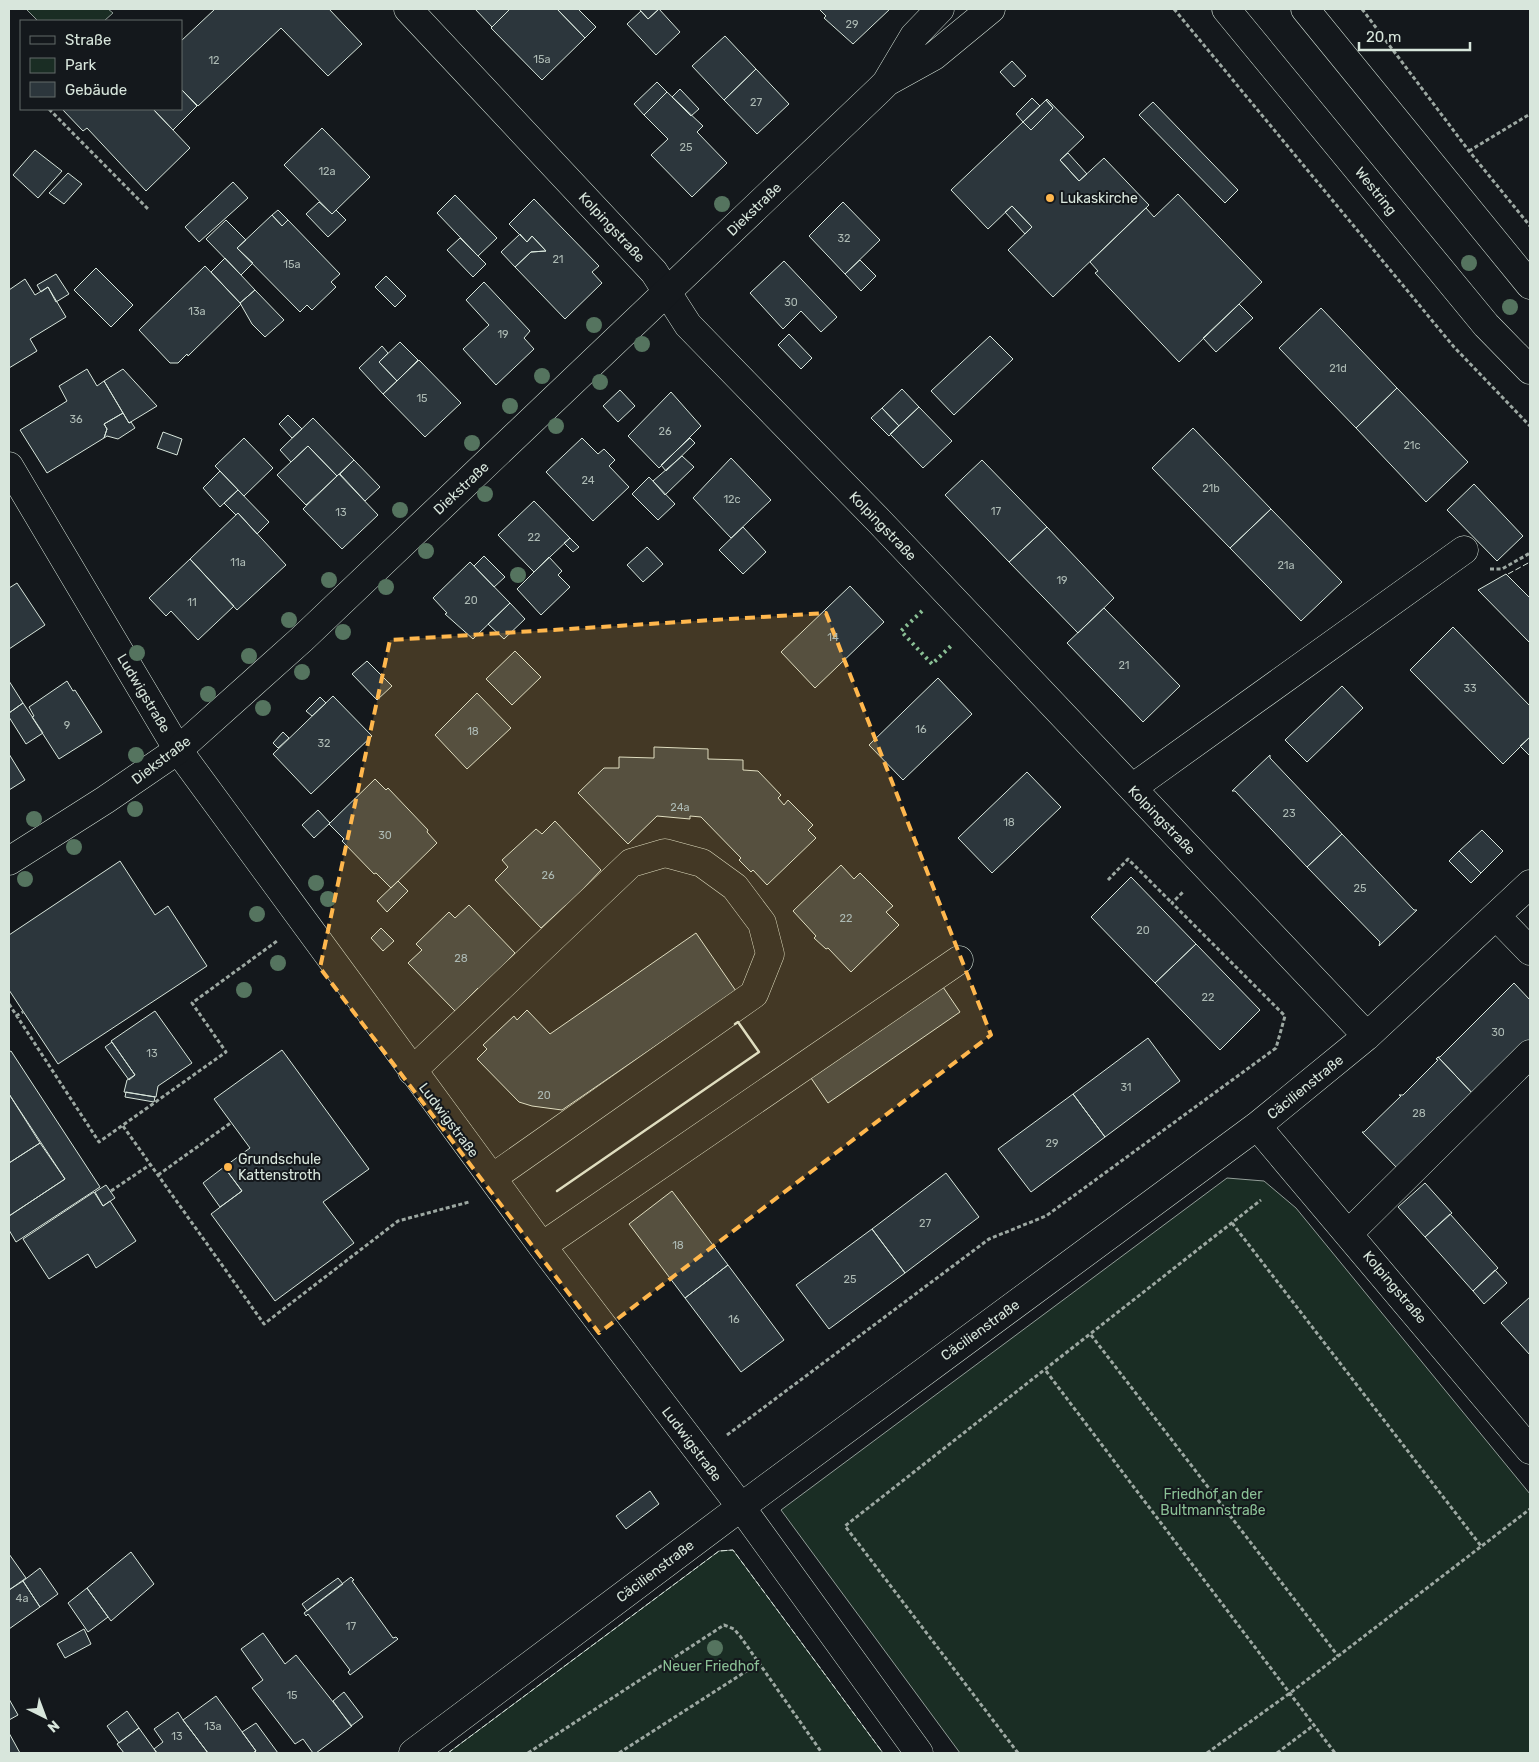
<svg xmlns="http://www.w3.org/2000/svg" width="1539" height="1762" font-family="Rubik,sans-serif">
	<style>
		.green { fill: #1a2d24; stroke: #939e99 }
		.building { fill: #2c363c; stroke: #d8e6dc }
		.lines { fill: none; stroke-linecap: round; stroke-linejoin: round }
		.minor-casing { stroke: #d8e6dc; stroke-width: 29 }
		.major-casing { stroke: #d8e6dc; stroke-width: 29 }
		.path { stroke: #9da8a2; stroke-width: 3; stroke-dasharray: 4 2.5; stroke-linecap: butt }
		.minor { stroke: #14181c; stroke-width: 28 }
		.major { stroke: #14181c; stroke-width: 28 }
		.hedge { stroke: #8ac095; stroke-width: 4; stroke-dasharray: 2.5 4; stroke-linecap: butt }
		.fence { stroke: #d8e6dc; stroke-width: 1; stroke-dasharray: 6 2.5; stroke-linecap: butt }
		.wall { stroke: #d8e6dc; stroke-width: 2.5 }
		.tree { fill: #55745f }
		.marked { fill: #ffb74d; fill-opacity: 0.2; stroke: #ffb74d; stroke-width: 4; stroke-dasharray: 10 6; stroke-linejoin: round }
		.poi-dot { fill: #ffb74d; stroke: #14181c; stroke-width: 2 }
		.labels { text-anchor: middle; stroke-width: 4; stroke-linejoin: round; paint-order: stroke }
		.number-label { font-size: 11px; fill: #adbab4 }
		.street-label { font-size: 14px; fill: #d8e6dc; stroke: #14181c }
		.poi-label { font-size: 14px; fill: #d8e6dc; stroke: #14181c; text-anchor: start }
		.park-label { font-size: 14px; fill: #8ac095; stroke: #14181c }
	</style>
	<rect width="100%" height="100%" fill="#14181c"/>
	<path class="green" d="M26,9h82l5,4 -9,8h-66z
		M1227,1178l37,3 32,27 234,286v259h-570l-179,-243z
		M733,1550l150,203h-435l271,-202z"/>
	<path class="building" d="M215,9h114l33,35 -34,32 -47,-48 -83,78 -17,-17v-48z
		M475,9h35l-18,18z
		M510,9h47l28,29 -43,42 -51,-52z
		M557,9h21l18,18 -11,11z
		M639,9h20l-11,10z
		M659,9l21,23 -24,23 -29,-31 14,-13 7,8z
		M819,9h71l-37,35 -29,-26 2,-2z
		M725,36l31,33 -32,31 -32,-34z
		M1012,61l14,15 -12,11 -14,-15z
		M756,69l33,35 -32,30 -33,-34z
		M657,82l10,10 -23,23 -10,-11z
		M181,89l16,17 -24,24 -20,-21h28z
		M680,89l19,20 -8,7 -19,-19z
		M667,92l36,34 -6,6 30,31 -35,34 -41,-42 17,-16 -24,-24z
		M1032,98l8,8 -17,16 -7,-8z
		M1047,99l37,38 -24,23 19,21 25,-23 45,47 -96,92 -45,-47 24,-23 -20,-21 -24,23 -37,-39 72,-68 8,8 22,-22 -7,-8z
		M1046,100l7,8 -22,22 -8,-8z
		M1153,102l85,88 -13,13 -86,-88z
		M62,109h91l37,39 -44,43 -59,-63 -4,3z
		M322,128l48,49 -38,37 -48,-49z
		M35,150l27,21 -24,27 -25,-23z
		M1068,153l19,21 -8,7 -19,-21z
		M68,173l14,11 -18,20 -15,-11z
		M233,182l15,16 -49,44 -14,-15z
		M1178,194l84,88 -83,80 -84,-89 3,-2 -8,-9 56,-54 8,9z
		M455,195l42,43 -19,18 -41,-43z
		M534,199l65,67 -7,6 10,11 -37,36 -50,-52 16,-15 15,-1 -14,-15 -5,6 -18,-18z
		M319,202l13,12 4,-4 10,10 -18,17 -22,-23z
		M843,202l37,38 -35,34 -36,-38z
		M1012,206l20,21 -7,7 -20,-22z
		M278,210l10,10 -6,6 -10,-11z
		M272,215l10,11 6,-6 52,54 -9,8 5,5 -24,23 -5,-5 -7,7 -63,-64z
		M226,220l20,20 -9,8 16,15 -12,12 -35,-36z
		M520,234l7,8 5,-6 14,15 -15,1 -16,15 -14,-15z
		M460,238l26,26 -13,13 -26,-27z
		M225,258l30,32 -15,13 -29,-31z
		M860,260l16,16 -15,15 -16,-17z
		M784,261l53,56 -16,15 -20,-21 -18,18 -33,-36z
		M205,266l36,38 -53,52 -1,-2 -9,9h-8l-31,-33z
		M96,268l37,37 -22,22 -37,-37z
		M56,274l13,20 -13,8 -8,-15 -7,5 -4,-7z
		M386,276l20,20 -11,11 -20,-20z
		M25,279l10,16 13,-8 18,30 -36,22 7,12 -28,17v-78z
		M484,282l46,49 -6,7 10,11 -38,36 -33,-36 26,-24 -23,-25z
		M255,290l29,30 -19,17 -13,-13 -12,-21z
		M1239,304l14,14 -37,34 -13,-14z
		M1321,308l76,80 -41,40 -77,-80z
		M789,334l23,24 -11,11 -23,-24z
		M990,336l23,23 -59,56 -23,-24z
		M400,342l18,18 -21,21 -18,-19z
		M382,346l6,7 -9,9 18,19 -14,13 -24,-26z
		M419,360l42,43 -36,34 -42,-43z
		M87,369l10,17 7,-5 19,32 -19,11 3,5 -3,9 -57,35 -27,-43 47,-29 -8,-15z
		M123,369l34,37 -28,17 -25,-42z
		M1397,388l71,74 -42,40 -70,-74z
		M902,389l17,18 -20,19 -17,-18z
		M620,390l15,16 -17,16 -15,-16z
		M671,392l30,34 -42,42 -31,-32z
		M919,407l33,34 -29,27 -33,-34z
		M882,408l17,18 -10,10 -18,-18z
		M123,413l6,10 2,-1 4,6 -17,11 -11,-3 -3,2 3,-9 -3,-5z
		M288,415l14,14 -10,9 -13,-14z
		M313,418l41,42 -17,16 -29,-30 -17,16 -11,-12z
		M1193,428l78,81 -41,39 -78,-80z
		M163,432l19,7 -5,16 -20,-7z
		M244,438l29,30 -29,28 -29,-30z
		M582,438l16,16 6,-5 11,11 -6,6 20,21 -36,34 -47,-49z
		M690,438l5,5 -29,28 -5,-6z
		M308,446l29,30 -31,29 -29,-30z
		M682,456l12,11 -29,28 -12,-14z
		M731,458l40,42 -40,38 -38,-40z
		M354,460l26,27 -15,14 -25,-27z
		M982,460l65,67 -38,35 -64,-67z
		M220,471l18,19 -18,17 -17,-19z
		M339,474l39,41 -36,34 -39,-40z
		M649,477l26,27 -17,16 -26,-26z
		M1474,484l49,52 -26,25 -50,-51z
		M238,490l31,32 -12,12 -19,-21 -2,2 -12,-12z
		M534,501l36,37 -36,34 -36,-37z
		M1271,509l71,73 -41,39 -71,-73z
		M238,513l48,52 -49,45 -47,-51z
		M743,527l23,25 -23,22 -24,-24z
		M1047,527l67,71 -36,35 -69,-71z
		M570,538l9,9 -6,5 -9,-9z
		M647,547l16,17 -20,18 -16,-17z
		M484,556l21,21 -11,10 -20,-21z
		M549,557l13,14 -4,4 12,12 -29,28 -24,-26z
		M190,559l44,47 -36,34 -27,-29 -5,5 -17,-18z
		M470,562l40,41 -37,36 -28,-25 2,-1 -14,-15z
		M1506,574l24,24v45l-52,-53z
		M17,583l28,42 -36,24v-61z
		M850,586l34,36 -69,66 -34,-36z
		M510,603l15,16 -21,20 -16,-15z
		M1104,608l76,78 -37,36 -76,-79z
		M1453,627l77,79v31l-27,27 -93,-94z
		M515,651l26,26 -29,28 -26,-26z
		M367,661l25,25 -15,14 -25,-26z
		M938,678l34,36 -69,66 -34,-35z
		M9,681l14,22 -14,10z
		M67,681l6,10 2,-1 27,42 -43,27 -27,-42 2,-1 -5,-9z
		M1342,686l21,22 -56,54 -22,-22z
		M477,693l34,35 -44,41 -32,-34z
		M333,696l39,40 -61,58 -38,-40z
		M320,697l6,6 -14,13 -6,-5z
		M23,703l20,30 -17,11 -17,-27v-4z
		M283,732l6,6 -11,10 -5,-5z
		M1530,737v19l-10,-10z
		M654,747l54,2v10l35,1v10l15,1 23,24 -3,3 6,7 4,-5 25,25 -5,5 8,8 -49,47 -14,-15 -2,2 -12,-12 2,-2 -40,-41 -11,-1v3l-33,-3 -29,28 -50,-51 26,-25h15v-11l35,1z
		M9,754l16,26 -16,10z
		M1270,755v3l72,76 -35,33 -72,-76h-3z
		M1027,772l34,35 -69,66 -34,-35z
		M375,779l11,11 2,-2 40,42 -1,2 10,11 -46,45 -15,-15 -2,1 -32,-33 2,-2 -15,-15z
		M318,810l12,13 -16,15 -12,-13z
		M555,821l46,49 -34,36 -1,-1 -25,23 -46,-48 13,-13 -6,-7 34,-31 6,5z
		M1482,830l21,21 -22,22 -22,-22z
		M1342,834l72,76h3l-38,36 1,-4 -73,-75z
		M1459,851l22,22 -10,10 -22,-22z
		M120,861l35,54 13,-9 39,60 -149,98 -49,-74v-55z
		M841,865l13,14 6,-6 33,33 -7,6 13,13 -48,47 -23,-24 -2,1 -12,-11 2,-2 -23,-25z
		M1131,877l65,67 -41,39 -64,-66z
		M398,881l10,10 -21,21 -10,-11z
		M469,905l46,48 -35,37 -2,-2 -23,23 -47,-48 14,-13 -6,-6 33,-32 6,6z
		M381,928l13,13 -11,10 -12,-13z
		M696,933l40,58 -174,119 -30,-4 -13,-4 -42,-43 10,-10 -4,-4 31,-29 3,4 10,-10 23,24z
		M1196,944l64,66 -40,40 -65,-67z
		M1514,983l16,17v40l-56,55 -36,-38h2z
		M943,987l17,25 -132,91 -17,-25z
		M155,1011l37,52 -34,23 -2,11 -32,-5 3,-12 8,-5 -24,-34z
		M1148,1038l32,43 -75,56 -32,-43z
		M112,1042l23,33 -6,5 -24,-33z
		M282,1050l87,119 -46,33 31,41 -79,58 -64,-87 31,-23 -18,-24 26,-19 -36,-49z
		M11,1051l89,136 -84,55 -7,-12v-14l56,-37 -56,-85v-42z
		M1438,1057l36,38 -75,75 -37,-38h2l37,-36 -2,-1h4l35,-35 -2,-1z
		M126,1092l29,5 -1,5 -29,-5z
		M9,1094l31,49 -31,20z
		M1073,1094l32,43 -74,55 -33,-43z
		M40,1143l25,36 -56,37v-53z
		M224,1167l18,24 -22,16 -17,-24z
		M946,1173l33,44 -74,56 -33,-44z
		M1425,1183l27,30 -27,24 -27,-30z
		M106,1185l9,13 -12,8 -8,-14z
		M672,1191l56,74 -43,33 -56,-74z
		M94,1192l9,14 7,-5 26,40 -40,27 -8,-14 -39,25 -26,-40z
		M1450,1214l48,54 -25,23 -48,-54z
		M872,1229l33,44 -76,56 -33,-44z
		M728,1265l56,75 -43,32 -56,-74z
		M1495,1270l12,13 -23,21 -11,-13z
		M1530,1297v58l-29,-32z
		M650,1491l9,13 -33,25 -10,-13z
		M131,1552l23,32 -43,37 -24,-33z
		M9,1554l17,24 -17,12z
		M40,1568l18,26 -18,13 -17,-26z
		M351,1577l3,3 -2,1 41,57 3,-1 2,2 -48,36 -2,-3 2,-2 -42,-56 -2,2 -2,-3z
		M338,1578l5,6 -36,27 -5,-7z
		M23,1581l17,26 -31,22v-39z
		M87,1588l21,29 -20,15 -20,-29z
		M84,1629l7,15 -26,14 -8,-14z
		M263,1633l22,31 11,-9 56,71 -36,27h-3l-10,-14 -8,5 -43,-56 11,-8 -22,-31z
		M344,1692l19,25 -12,9 -18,-25z
		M216,1696l40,55 -3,2h-45l-25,-33z
		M9,1699l9,16 -9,5z
		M127,1711l12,17 -20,15 -12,-17z
		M178,1712l5,8 25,33h-51l-3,-4 9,-7 -9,-13z
		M256,1723l22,30h-25l3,-2 -14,-19z
		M139,1728l15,21 3,4h-33l-7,-9z
		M9,1733l11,20h-11z"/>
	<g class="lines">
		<g class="minor-casing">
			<path id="minor" d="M408,9l246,263 34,53 191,196 488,515
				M9,466l169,284 364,496 199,261 178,246
				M1132,788l332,-238
				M1496,916l34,35
				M412,1071l219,-208 34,-10 37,10 33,24 27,36 8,31 -16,40 -262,184
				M1257,1126l273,324
				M1349,1233l181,-179
				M542,1246l417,-286
				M413,1753l328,-246 516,-381 110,-90 163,-152"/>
		</g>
		<g class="major-casing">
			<path id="major" d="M1226,9l260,316 44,45
				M1305,9l225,276
				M887,82l47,-26 57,-47
				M9,861l96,-61 73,-50 124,-111 577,-549 7,-7 28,-47 26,-27"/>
		</g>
		<path class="path" d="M1174,9l280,338 76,79
			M1362,9l107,142 61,75
			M49,109l100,101
			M1469,151l61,-37
			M1490,569h12l28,-16
			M1108,880l20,-21 44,44
			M9,1004l90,138 127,-90 -34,-49 85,-62
			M16,1016l7,-4
			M123,1126l141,198 134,-103 71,-19
			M158,1175l74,-53
			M111,1191l40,-27
			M1232,1223l249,323
			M1091,1335l247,321
			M1046,1371l289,382
			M727,1435l262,-196 57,-23 230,-168 9,-32 -113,-113 12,-12
			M528,1753l196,-128 10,4 6,7 82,117
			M619,1753l140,-90
			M1018,1753l-173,-227 416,-326
			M1207,1753l83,-60 240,-184
			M1277,1753l37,-28"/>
		<use href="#minor" class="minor"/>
		<use href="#major" class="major"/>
		<path class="hedge" d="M922,611l-21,20 31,33 21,-20"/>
		<path class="fence" d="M1508,574l22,-12
			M448,1753l271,-202 14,-1 150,203"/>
		<path class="wall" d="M557,1191l202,-139 -21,-30 -3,2"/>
	</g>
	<g class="tree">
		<circle cx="722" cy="204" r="8"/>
		<circle cx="1469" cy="263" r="8"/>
		<circle cx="1510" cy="307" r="8"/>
		<circle cx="594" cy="325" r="8"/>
		<circle cx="642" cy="344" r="8"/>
		<circle cx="542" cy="376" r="8"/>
		<circle cx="600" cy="382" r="8"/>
		<circle cx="510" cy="406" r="8"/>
		<circle cx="556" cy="426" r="8"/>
		<circle cx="472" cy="443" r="8"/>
		<circle cx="485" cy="494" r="8"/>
		<circle cx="400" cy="510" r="8"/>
		<circle cx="426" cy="551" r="8"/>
		<circle cx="518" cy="575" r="8"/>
		<circle cx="329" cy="580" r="8"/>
		<circle cx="386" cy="587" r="8"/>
		<circle cx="289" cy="620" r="8"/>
		<circle cx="343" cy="632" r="8"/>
		<circle cx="137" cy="653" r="8"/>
		<circle cx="249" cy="656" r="8"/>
		<circle cx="302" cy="672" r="8"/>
		<circle cx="208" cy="694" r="8"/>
		<circle cx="263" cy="708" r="8"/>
		<circle cx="136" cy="755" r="8"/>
		<circle cx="135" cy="809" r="8"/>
		<circle cx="34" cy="819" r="8"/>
		<circle cx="74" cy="847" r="8"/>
		<circle cx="25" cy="879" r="8"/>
		<circle cx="316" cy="883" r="8"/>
		<circle cx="328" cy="899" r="8"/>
		<circle cx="257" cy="914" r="8"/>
		<circle cx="278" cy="963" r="8"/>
		<circle cx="244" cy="990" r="8"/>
		<circle cx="715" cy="1648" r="8"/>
	</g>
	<path class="marked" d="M826,613l165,422 -392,298 -279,-365 70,-328z"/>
	<g class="poi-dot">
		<circle cx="1050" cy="198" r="5"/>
		<circle cx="228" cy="1167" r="5"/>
	</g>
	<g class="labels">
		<g class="number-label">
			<text x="852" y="28">29</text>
			<text x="542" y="63">15a</text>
			<text x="214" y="64">12</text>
			<text x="756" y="106">27</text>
			<text x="686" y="151">25</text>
			<text x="327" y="175">12a</text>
			<text x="844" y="242">32</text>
			<text x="558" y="263">21</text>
			<text x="292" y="268">15a</text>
			<text x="791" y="306">30</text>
			<text x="197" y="315">13a</text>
			<text x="503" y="338">19</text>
			<text x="1338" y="372">21d</text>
			<text x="422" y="402">15</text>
			<text x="76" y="423">36</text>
			<text x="665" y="435">26</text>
			<text x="1412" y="449">21c</text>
			<text x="588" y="484">24</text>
			<text x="1211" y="492">21b</text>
			<text x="732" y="503">12c</text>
			<text x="996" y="515">17</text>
			<text x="341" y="516">13</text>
			<text x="534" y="541">22</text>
			<text x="238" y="566">11a</text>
			<text x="1286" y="569">21a</text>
			<text x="1062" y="584">19</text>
			<text x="471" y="604">20</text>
			<text x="192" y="606">11</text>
			<text x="833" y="641">14</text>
			<text x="1124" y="669">21</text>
			<text x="1470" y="692">33</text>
			<text x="67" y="729">9</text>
			<text x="921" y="733">16</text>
			<text x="473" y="735">18</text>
			<text x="324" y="747">32</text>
			<text x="680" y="811">24a</text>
			<text x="1289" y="817">23</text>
			<text x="1009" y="826">18</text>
			<text x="385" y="839">30</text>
			<text x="548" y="879">26</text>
			<text x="1360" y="892">25</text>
			<text x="846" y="922">22</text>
			<text x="1143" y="934">20</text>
			<text x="461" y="962">28</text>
			<text x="1208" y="1001">22</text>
			<text x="1498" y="1036">30</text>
			<text x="152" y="1057">13</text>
			<text x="1126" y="1091">31</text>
			<text x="544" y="1099">20</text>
			<text x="1419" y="1117">28</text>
			<text x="1052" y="1147">29</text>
			<text x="925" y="1227">27</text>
			<text x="678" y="1249">18</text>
			<text x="850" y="1283">25</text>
			<text x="734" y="1323">16</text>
			<text x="22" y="1602">4a</text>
			<text x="351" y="1630">17</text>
			<text x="292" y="1699">15</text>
			<text x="213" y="1730">13a</text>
			<text x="177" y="1740">13</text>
		</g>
		<g class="street-label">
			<text transform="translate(1376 191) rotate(51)" y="5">Westring</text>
			<text transform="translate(754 209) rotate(-44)" y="5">Diekstraße</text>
			<text transform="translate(612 227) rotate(47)" y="5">Kolpingstraße</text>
			<text transform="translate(461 488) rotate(-43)" y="5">Diekstraße</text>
			<text transform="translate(883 526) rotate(46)" y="5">Kolpingstraße</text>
			<text transform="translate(144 693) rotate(59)" y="5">Ludwigstraße</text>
			<text transform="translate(161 760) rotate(-37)" y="5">Diekstraße</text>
			<text transform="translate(1162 820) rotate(46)" y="5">Kolpingstraße</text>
			<text transform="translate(1305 1087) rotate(-39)" y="5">Cäcilienstraße</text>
			<text transform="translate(449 1120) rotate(53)" y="5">Ludwigstraße</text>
			<text transform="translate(1395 1287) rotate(50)" y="5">Kolpingstraße</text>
			<text transform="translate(980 1330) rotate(-36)" y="5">Cäcilienstraße</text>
			<text transform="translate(692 1444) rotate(53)" y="5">Ludwigstraße</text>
			<text transform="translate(655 1571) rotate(-37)" y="5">Cäcilienstraße</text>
		</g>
		<g class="poi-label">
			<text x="1060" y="203">Lukaskirche</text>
			<text x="238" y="1164">Grundschule<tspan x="238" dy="16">Kattenstroth</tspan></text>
		</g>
		<g class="park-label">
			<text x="1213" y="1499">Friedhof an der<tspan x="1213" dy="16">Bultmannstraße</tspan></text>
			<text x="711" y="1671">Neuer Friedhof</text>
		</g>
	</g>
	<rect width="1539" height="1762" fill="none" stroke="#d8e6dc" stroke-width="20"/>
	<rect x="20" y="20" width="162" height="90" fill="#14181c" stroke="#626a69"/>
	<rect x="30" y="36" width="25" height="8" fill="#14181c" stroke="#626a69"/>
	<text x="65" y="45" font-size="15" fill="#d8e6dc">Straße</text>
	<rect x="30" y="58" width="25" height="15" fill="#1a2d24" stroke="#626a69"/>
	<text x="65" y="70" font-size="15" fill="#d8e6dc">Park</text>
	<rect x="30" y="82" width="25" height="15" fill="#2c363c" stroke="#626a69"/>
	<text x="65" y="95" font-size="15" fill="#d8e6dc">Gebäude</text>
	<g transform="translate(45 1717) rotate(138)" stroke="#14181c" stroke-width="4" paint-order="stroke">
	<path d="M0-4L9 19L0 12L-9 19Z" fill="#d8e6dc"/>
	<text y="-8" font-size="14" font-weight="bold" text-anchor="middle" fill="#d8e6dc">N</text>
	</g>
	<path d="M1359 42v8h111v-8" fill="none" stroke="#d8e6dc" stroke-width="2.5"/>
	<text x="1366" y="42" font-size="15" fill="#d8e6dc" stroke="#14181c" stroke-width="4" paint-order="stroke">20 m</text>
</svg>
